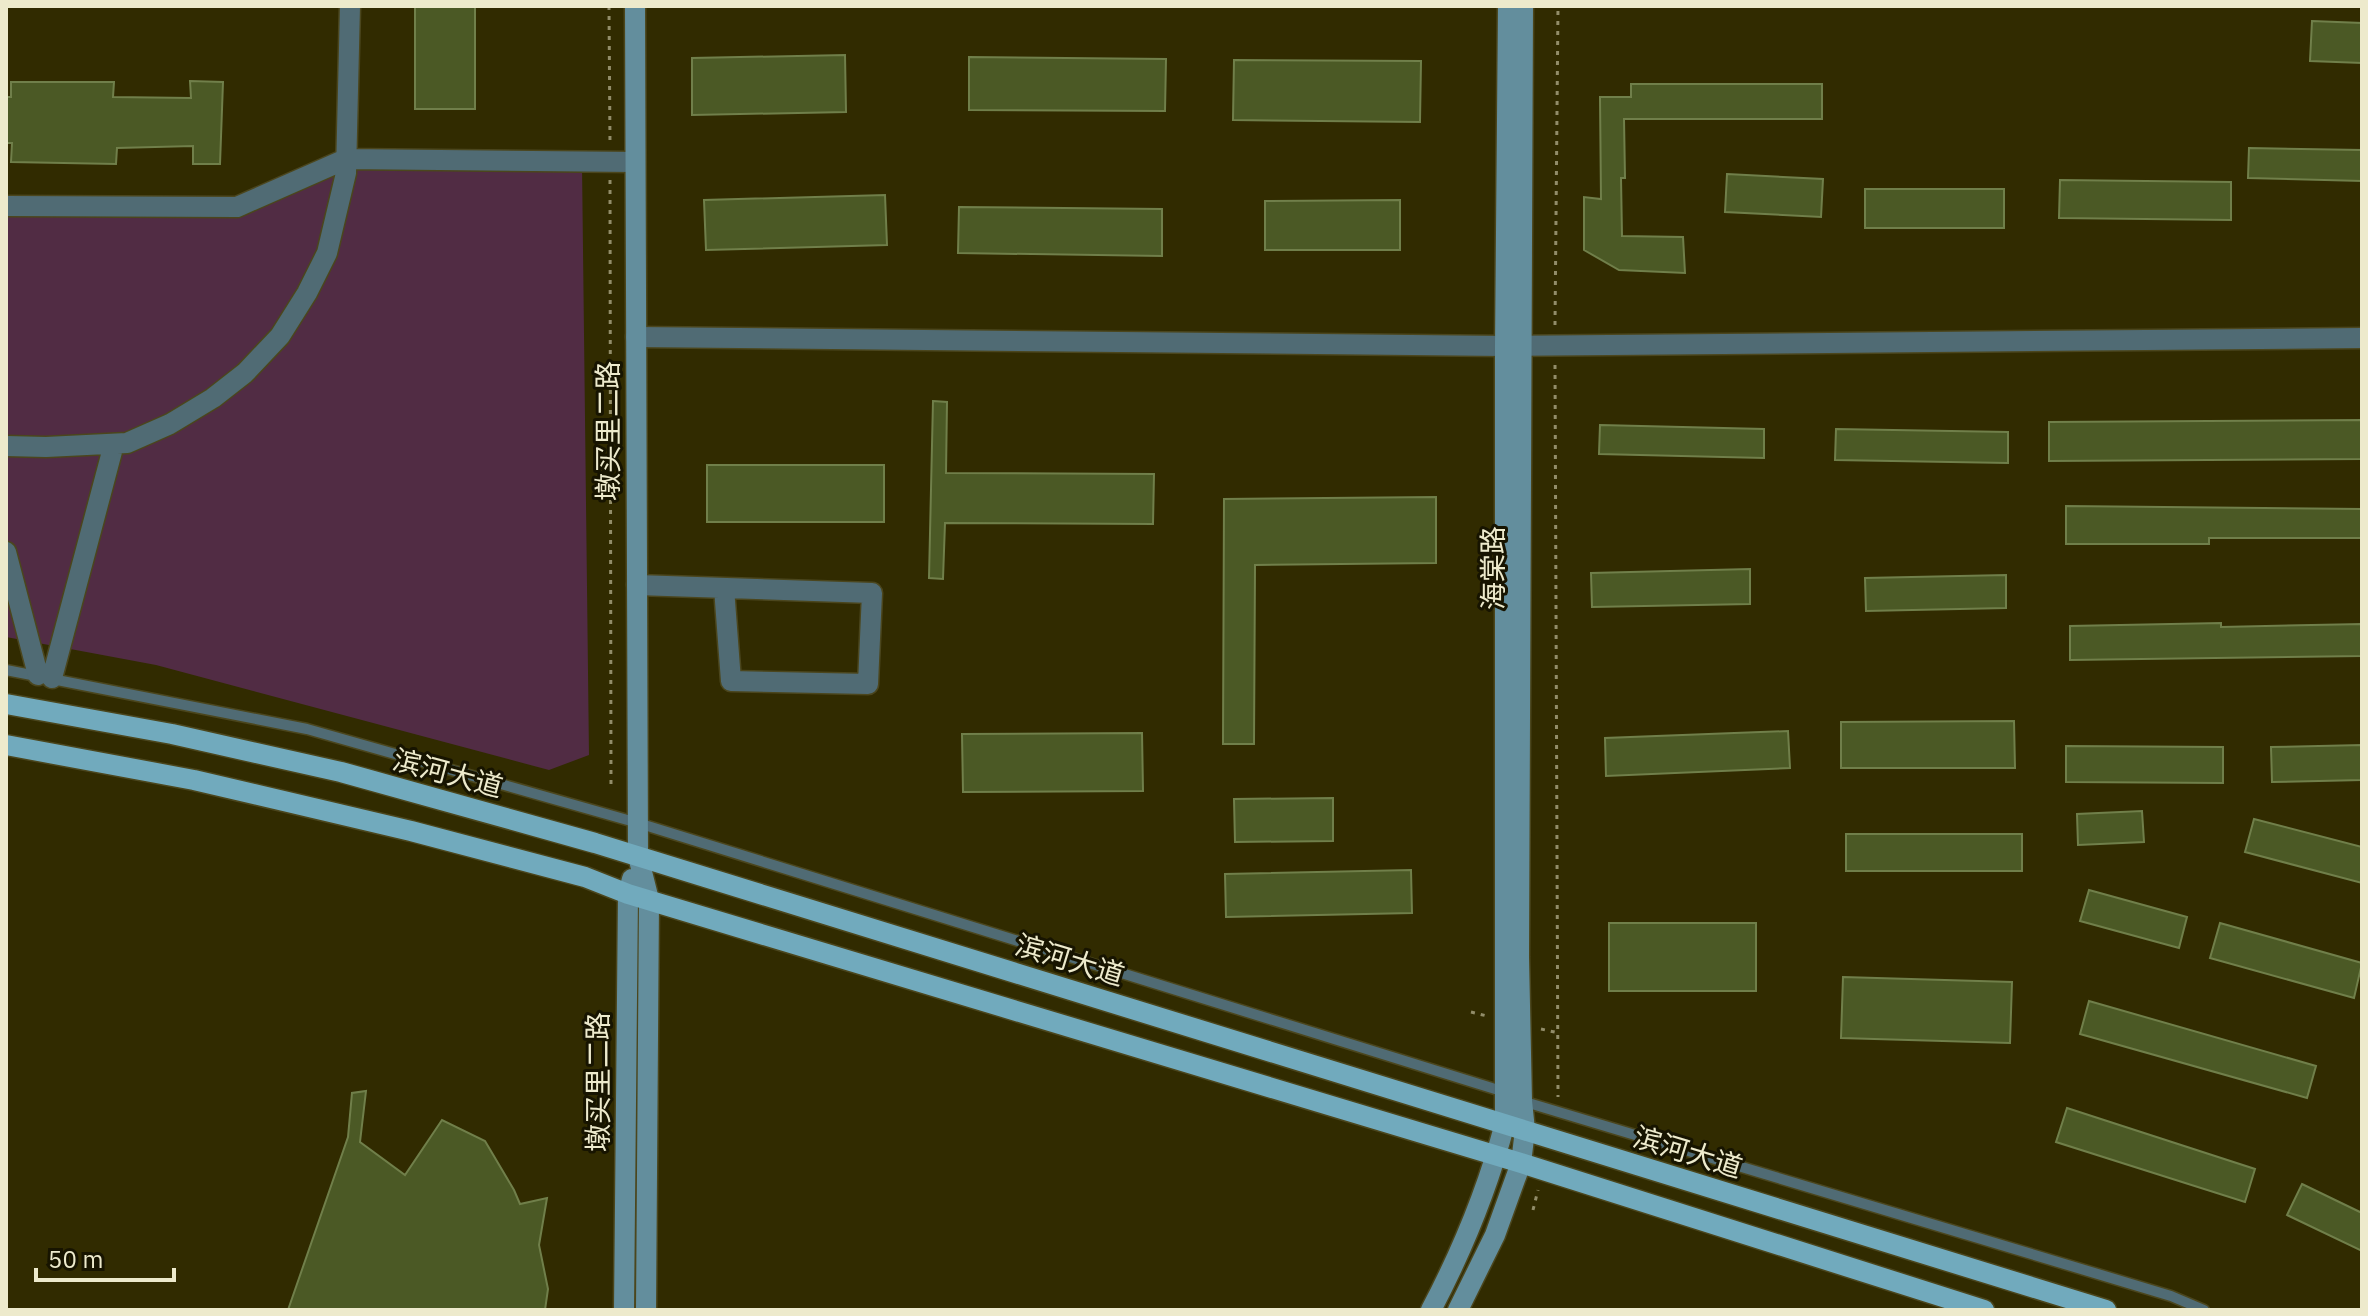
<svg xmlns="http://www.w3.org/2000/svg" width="2368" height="1316" font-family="'IBM Plex Sans','Noto Sans SC',sans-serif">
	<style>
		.green { fill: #512c44 }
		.building { fill: #4b5925; stroke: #707f4a; stroke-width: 2 }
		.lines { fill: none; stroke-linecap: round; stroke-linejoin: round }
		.lane-casing { stroke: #4b461d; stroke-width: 13 }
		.street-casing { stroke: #4b461d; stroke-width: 23 }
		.secondary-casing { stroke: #4b461d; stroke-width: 23 }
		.primary-casing { stroke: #4b461d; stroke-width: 23 }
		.path { stroke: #928d69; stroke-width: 3; stroke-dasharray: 4 6; stroke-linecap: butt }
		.lane { stroke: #506b74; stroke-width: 10 }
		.street { stroke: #506b74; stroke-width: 20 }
		.secondary { stroke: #638e9d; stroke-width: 20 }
		.primary { stroke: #71aabd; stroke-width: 20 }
		.labels { text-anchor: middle; stroke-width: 6; stroke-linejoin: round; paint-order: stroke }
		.street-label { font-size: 28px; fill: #edeacc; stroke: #171400 }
	</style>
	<rect width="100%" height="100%" fill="#312b00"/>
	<path class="green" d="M358,158l224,7 7,590 -40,15 -393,-105 -150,-28v-422h222z"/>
	<path class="building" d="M415,6h60v103h-60z
		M2312,21l50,2v40l-52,-2z
		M845,55l1,57 -154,3v-57z
		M969,57l197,2 -1,52 -196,-1z
		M1234,60l187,1 -1,61 -187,-2z
		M190,81l33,1 -3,82h-27v-18l-76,2 -1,16 -105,-2 1,-19h-6v-46h5v-15h103l-1,15 78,1z
		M1631,84h191v35h-198l1,59h-4l1,58 61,1 2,36 -66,-3 -35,-20v-53l17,2 -1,-102h31z
		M2249,148l113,2v31l-114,-3z
		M1727,174l96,5 -2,38 -96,-5z
		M2060,180l171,2v38l-172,-2z
		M1865,189h139v39h-139z
		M885,195l2,50 -181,5 -2,-50z
		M1400,200v50h-135v-49z
		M959,207l203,2v47l-204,-3z
		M933,401l14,1 -1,71 208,1 -1,50 -208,-1 -2,56 -14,-1z
		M2362,420v39l-313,2v-39z
		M1600,425l164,4v29l-165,-4z
		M1836,429l172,3v31l-173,-3z
		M707,465h177v57h-177z
		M1436,497v66l-181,2 -1,179h-31l1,-245z
		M2066,506l296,3v29h-153v6h-143z
		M1750,569v35l-158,3 -1,-34z
		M2006,575v33l-140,3 -1,-33z
		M2221,623v4l141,-3v32l-292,4v-34z
		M2014,721l1,47h-174v-46z
		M1788,731l2,37 -184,8 -1,-38z
		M1142,733l1,58 -180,1 -1,-58z
		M2362,745v35l-90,2 -1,-35z
		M2066,746l157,1v36l-157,-1z
		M1333,798v43l-98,1 -1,-43z
		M2142,811l2,31 -66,3 -1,-31z
		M2254,819l108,28v36l-117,-31z
		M1846,834h176v37h-176z
		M1411,870l1,43 -186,4 -1,-43z
		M2089,890l98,27 -8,31 -99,-27z
		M1609,923h147v68h-147z
		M2220,923l142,40 -8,35 -144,-40z
		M1843,977l169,5 -2,61 -169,-5z
		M2089,1001l227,65 -9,32 -227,-64z
		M366,1091l-6,51 45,33 37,-55 43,21 29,49 6,14 27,-6 -8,47 9,44 -3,21h-257l60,-173 4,-44z
		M2067,1108l188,61 -10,33 -189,-60z
		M2302,1184l60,29v38l-75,-36z"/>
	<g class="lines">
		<g class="lane-casing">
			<path id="lane" d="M6,670l301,59 331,94 870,270
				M1522,1101l649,195 33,14"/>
		</g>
		<g class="street-casing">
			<path id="street" d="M6,206l231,1 109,-48 288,3
				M636,337l869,9 857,-8
				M6,446l40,1 81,-4 43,-19 43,-26 32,-25 35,-37 27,-43 20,-40 19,-80 4,-167
				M6,552l32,123
				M637,585l235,8 -4,91 -137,-3 -7,-93
				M52,678l62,-234"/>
		</g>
		<g class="secondary-casing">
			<path id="secondary" d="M635,6l3,850 11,44 -3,410
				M624,1310l4,-416 4,-15
				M1431,1310c31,-59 57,-122 74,-187v-777l3,-340
				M1458,1310l37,-75 26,-72 4,-33 -3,-29 -3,-144 4,-951"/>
		</g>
		<g class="primary-casing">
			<path id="primary" d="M6,704l166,30 169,38 254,71 1511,467
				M6,745l188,35 217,51 174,46 43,17 893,269 463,147"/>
		</g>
		<path class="path" d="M609,6l1,138
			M610,180l1,608
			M1555,325l3,-319
			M1555,365l3,732
			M1471,1012l16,4
			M1541,1029l18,4
			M1533,1210l5,-20"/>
		<use href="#lane" class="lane"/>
		<use href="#street" class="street"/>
		<use href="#secondary" class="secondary"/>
		<use href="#primary" class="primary"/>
	</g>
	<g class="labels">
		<g class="street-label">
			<text transform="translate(608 431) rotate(-90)" y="10">墩买里二路</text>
			<text transform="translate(1493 568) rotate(-90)" y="10">海棠路</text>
			<text transform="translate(448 773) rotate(15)" y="10">滨河大道</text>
			<text transform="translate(1070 960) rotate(17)" y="10">滨河大道</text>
			<text transform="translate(598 1082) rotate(-90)" y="10">墩买里二路</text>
			<text transform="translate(1688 1152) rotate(17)" y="10">滨河大道</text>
		</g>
	</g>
	<rect width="2368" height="1316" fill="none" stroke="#edeacc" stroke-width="16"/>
	<path d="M36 1268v12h138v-12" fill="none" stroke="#edeacc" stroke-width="4"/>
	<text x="48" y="1268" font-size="24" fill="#edeacc" stroke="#171400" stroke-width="6" paint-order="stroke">50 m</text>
</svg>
